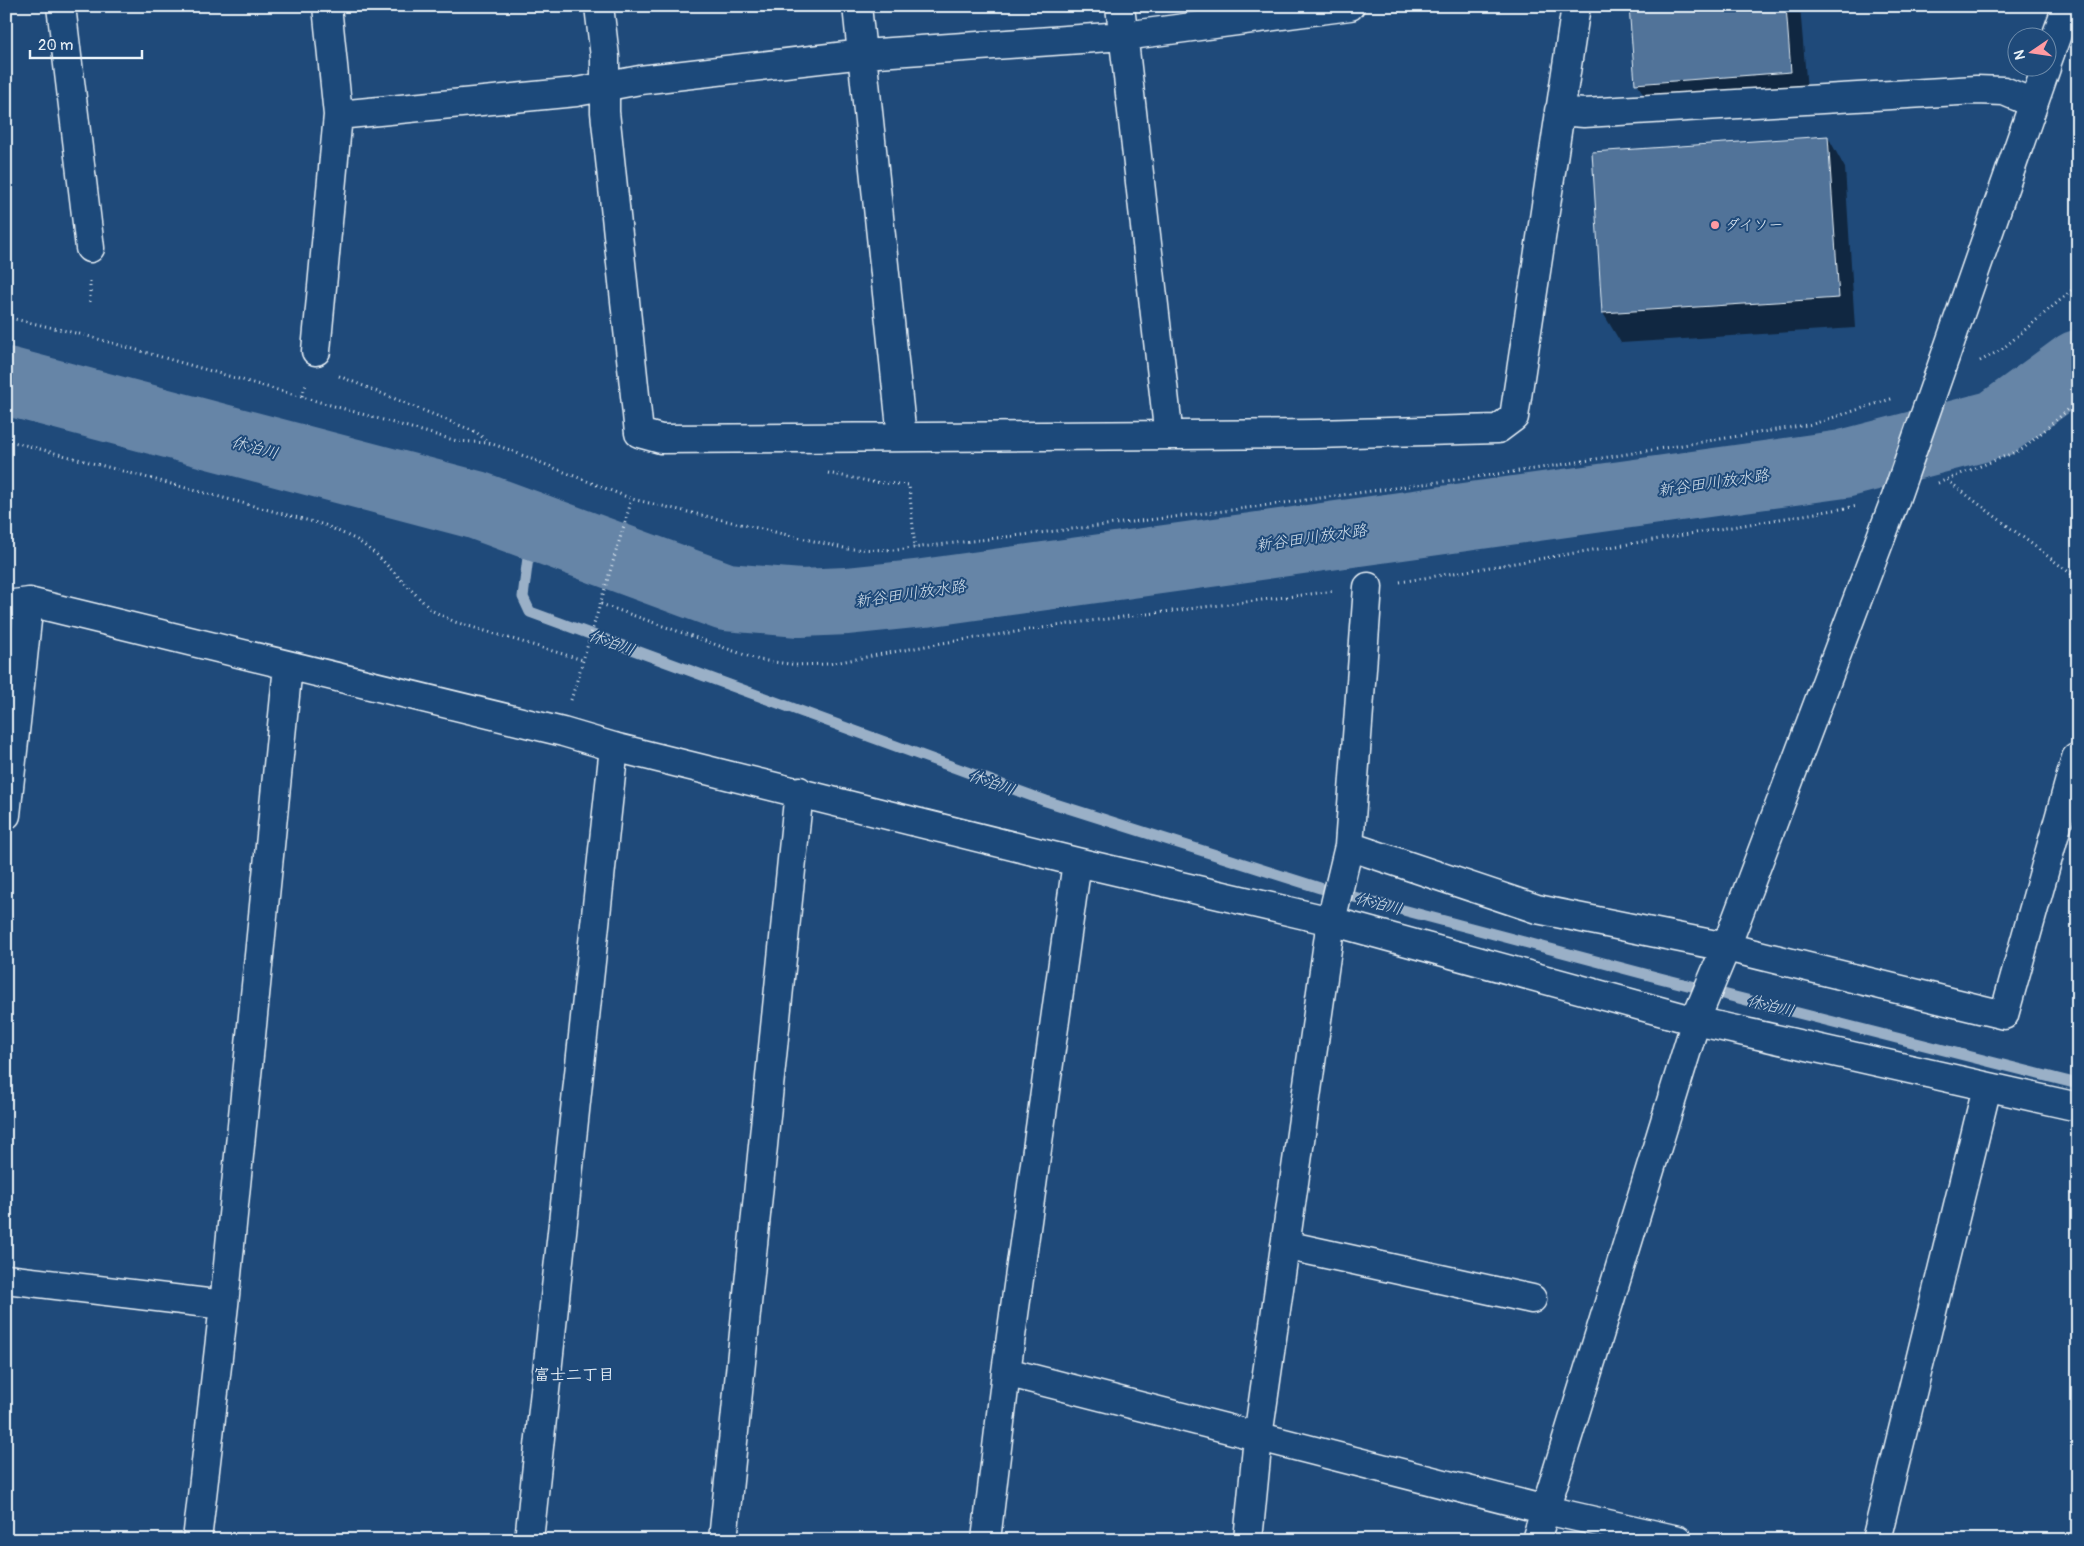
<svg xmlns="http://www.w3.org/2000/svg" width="2084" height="1546" font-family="Pangolin,'Klee One',sans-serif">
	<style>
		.shadow { fill: #0007 }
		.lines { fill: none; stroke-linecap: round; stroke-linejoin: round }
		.stream { stroke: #9ab0c7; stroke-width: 11 }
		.river { stroke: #6685a7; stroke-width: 68 }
		.building { fill: #517399; stroke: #e8f1f8 }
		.street-casing { stroke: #e8f1f8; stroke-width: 31 }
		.secondary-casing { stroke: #e8f1f8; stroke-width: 31 }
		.path { stroke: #e8f1f8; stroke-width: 3; stroke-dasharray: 1 4; stroke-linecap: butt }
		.street { stroke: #1f4a7a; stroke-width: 28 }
		.secondary { stroke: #1f4a7a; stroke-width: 28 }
		.poi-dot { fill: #ff9aa2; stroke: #1f4a7a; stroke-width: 2 }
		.labels { text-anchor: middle; stroke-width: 4; stroke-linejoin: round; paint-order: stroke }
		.poi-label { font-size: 15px; fill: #e8f1f8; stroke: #1f4a7a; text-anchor: start }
		.water-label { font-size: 16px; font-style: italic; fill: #d4e1ec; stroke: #1f4a7a }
		.neighbourhood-label { font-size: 16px; font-weight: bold; fill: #e8f1f8; stroke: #1f4a7a }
	</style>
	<rect width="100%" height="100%" fill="#1f4a7a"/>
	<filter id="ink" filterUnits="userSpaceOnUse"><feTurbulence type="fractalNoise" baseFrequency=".02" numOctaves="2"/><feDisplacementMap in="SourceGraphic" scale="10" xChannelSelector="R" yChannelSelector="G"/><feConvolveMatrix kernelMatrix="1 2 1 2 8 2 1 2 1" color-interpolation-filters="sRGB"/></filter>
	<g filter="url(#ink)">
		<path class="shadow" d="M1630,6h170l8,96 -154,12 -17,-31z
			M1828,137l17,31 10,160 -234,15 -18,-30 -10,-160z"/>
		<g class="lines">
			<path class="stream" d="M532,526l-9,71 7,15 516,189 274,87 340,90 418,106"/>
			<path class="river" d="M6,381l470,124 250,92 74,6 47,-2 77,-8 919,-129 153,-40 82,-60"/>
		</g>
		<path class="building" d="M1629,6h157l5,66 -156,12z
			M1828,136l11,162 -237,15 -10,-161z"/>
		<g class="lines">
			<g class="street-casing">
				<path id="street" d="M61,6l29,242
					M327,6l11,109 238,-23 64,-12 223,-26 261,-18 226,-30
					M599,6l6,51v55l34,321 22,6 654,-5 183,-5 16,-12 62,-411
					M857,6l45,431
					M1120,6l47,414
					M1559,111l25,2 392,-23 28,1 29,12
					M316,351l22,-236
					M6,605l23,-3 534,130 51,15 463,115 254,59 365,100 382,86
					M6,815l23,-213
					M1349,846l188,63 189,38 278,68 72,-257
					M1285,1245l247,54
					M6,1279l218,26
					M1006,1372l540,138 132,30
					M197,1540l27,-235 64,-639
					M529,1540l85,-793
					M723,1540l76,-749
					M986,1540l20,-168 71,-510
					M1248,1540l10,-103 73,-516 18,-75 19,-259
					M1876,1540l111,-453"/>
			</g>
			<g class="secondary-casing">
				<path id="secondary" d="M2046,65l21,-59
					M1536,1540l162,-526 28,-67 169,-447 151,-432"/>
			</g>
			<path class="path" d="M90,302v-22
				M6,317l78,18 373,106 32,2 15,5 128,51 216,50 48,1 336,-40 302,-41 279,-45 81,-26
				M1980,361l21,-11 77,-65
				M339,376l137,56 12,10
				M302,396l5,-14
				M6,440l319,85 32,15 19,14 55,56 24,12 128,38
				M828,473l45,9 36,3 6,63
				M1947,480l131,99
				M1938,483l85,-34 55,-48
				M1400,582l458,-76
				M601,604l158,56 38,5 32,-1 113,-21 140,-21 253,-31
				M571,700l61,-201"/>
			<use href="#street" class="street"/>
			<use href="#secondary" class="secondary"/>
		</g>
	</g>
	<circle class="poi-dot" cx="1715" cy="225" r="5"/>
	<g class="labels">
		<g class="poi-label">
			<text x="1725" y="230">ダイソー</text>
		</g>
		<g class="water-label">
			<text transform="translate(255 447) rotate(15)" y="6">休泊川</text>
			<text transform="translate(1713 482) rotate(-8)" y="6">新谷田川放水路</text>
			<text transform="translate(1311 537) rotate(-8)" y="6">新谷田川放水路</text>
			<text transform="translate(910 593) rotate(-8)" y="6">新谷田川放水路</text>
			<text transform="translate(612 642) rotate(20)" y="6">休泊川</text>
			<text transform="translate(992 782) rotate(20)" y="6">休泊川</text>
			<text transform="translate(1379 903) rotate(14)" y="6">休泊川</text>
			<text transform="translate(1771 1005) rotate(14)" y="6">休泊川</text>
		</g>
		<g class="neighbourhood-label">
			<text x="574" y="1380">富士二丁目</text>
		</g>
	</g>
	<rect width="2084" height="1546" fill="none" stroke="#1f4a7a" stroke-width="25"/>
	<rect x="12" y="12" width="2059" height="1521" fill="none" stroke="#e8f1f8" stroke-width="2" filter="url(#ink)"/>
	<g transform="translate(2032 52) rotate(257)"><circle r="24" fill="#1f4a7a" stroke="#6f8dac"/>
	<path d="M0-4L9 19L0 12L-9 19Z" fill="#ff9aa2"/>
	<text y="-8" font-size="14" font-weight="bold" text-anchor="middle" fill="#e8f1f8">N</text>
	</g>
	<path d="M30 50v8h112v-8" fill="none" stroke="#e8f1f8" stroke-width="2.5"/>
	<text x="38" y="50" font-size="15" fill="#e8f1f8" stroke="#1f4a7a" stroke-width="4" paint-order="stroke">20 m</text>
</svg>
